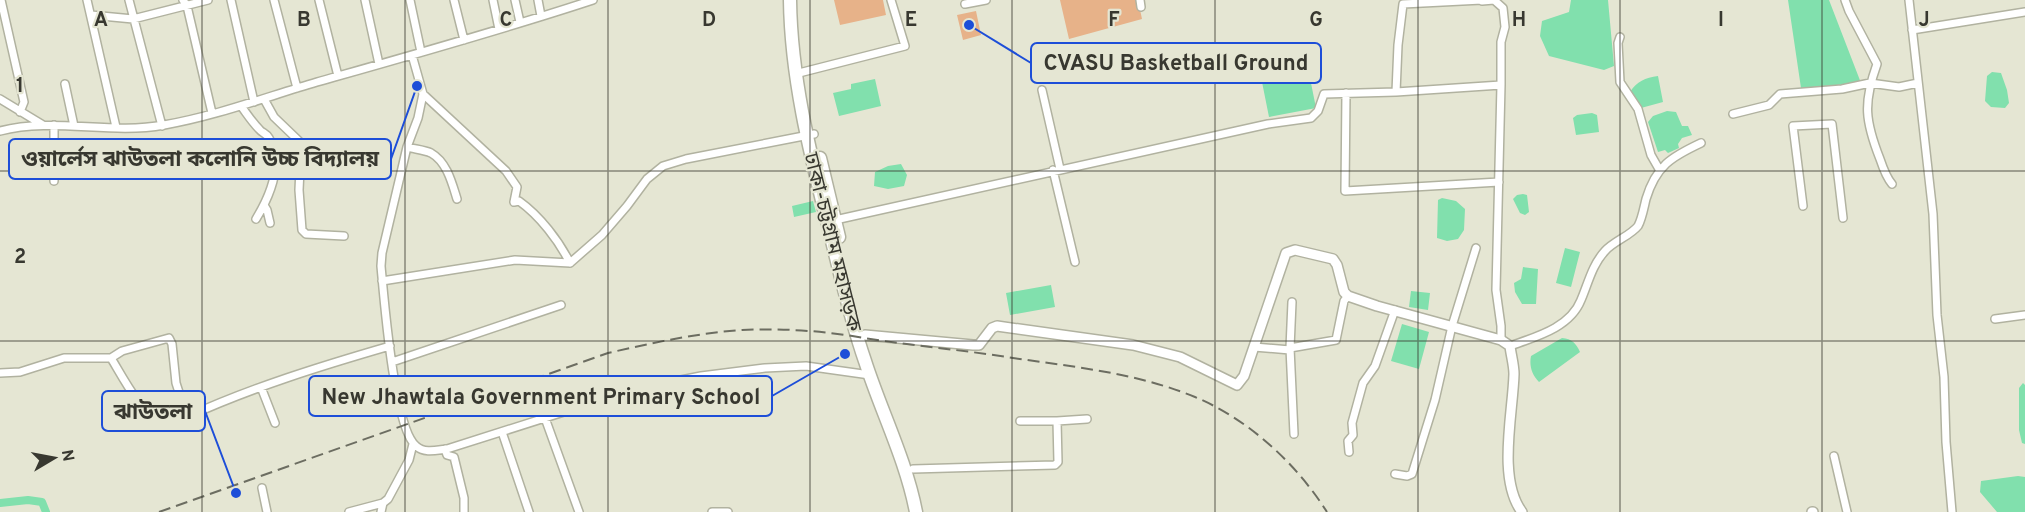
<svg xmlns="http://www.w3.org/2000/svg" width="2025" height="512" font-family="Overpass,'Noto Sans Bengali',sans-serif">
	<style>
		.green { fill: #e7b289 }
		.water { fill: #81e0ad }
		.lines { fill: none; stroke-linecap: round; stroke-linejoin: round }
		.canal { stroke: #81e0ad; stroke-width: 8 }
		.street-casing { stroke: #b1b2a0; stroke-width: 10 }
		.secondary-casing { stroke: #b1b2a0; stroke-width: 12 }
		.highway-casing { stroke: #b1b2a0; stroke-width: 15 }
		.street { stroke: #fff; stroke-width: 7 }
		.secondary { stroke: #fff; stroke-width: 9 }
		.highway { stroke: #fff; stroke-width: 12 }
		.rail { stroke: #6c6d61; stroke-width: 2; stroke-dasharray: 12 6; stroke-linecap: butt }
		.grid { fill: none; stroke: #383830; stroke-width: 1.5; stroke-opacity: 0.55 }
		.labels { text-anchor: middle; stroke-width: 4.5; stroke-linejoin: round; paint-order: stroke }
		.street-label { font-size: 21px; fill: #383830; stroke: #e5e6d3 }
		.grid-label { font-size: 20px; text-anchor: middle; font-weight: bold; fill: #383830; stroke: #e5e6d3; stroke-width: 4.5; stroke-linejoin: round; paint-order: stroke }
		.leader { fill: none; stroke: #1d4ed8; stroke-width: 2 }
		.callout-dot { fill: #1d4ed8; stroke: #e5e6d3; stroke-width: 2 }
		.callout { fill: #e5e6d3; stroke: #1d4ed8; stroke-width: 2 }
		.callout-label { font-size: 22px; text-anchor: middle; font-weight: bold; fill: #383830 }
	</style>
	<rect width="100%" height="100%" fill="#e5e6d3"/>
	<path class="green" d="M834,0h49l3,15 -46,10z
		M1060,0h78l4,19 -73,20z
		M976,11l5,24 -18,5 -6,-25z"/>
	<path class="water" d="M1571,0h37l6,66 -10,4 -55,-14 -9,-20 2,-15 27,-9z
		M1788,0h41l32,83 -60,5z
		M1308,68l8,40 -47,9 -8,-40z
		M1992,72l9,1 6,17 2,13 -4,5 -14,-1 -6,-6 2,-25z
		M1658,76l5,26 -22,6 -11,-16c7,-11 15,-14 28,-16z
		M875,79l6,27 -42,10 -6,-23 18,-4v-5z
		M1667,111l9,1 6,14h6l4,9 -10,3 -4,6 1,4 -11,5 -3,-3 -7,2 -10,-30 5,-6z
		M1592,113l5,2 2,17 -23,3 -3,-17 4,-3z
		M901,164l6,11 -3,11 -16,3 -14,-3 1,-14 13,-6z
		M1523,194l4,1 2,17 -4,3 -5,-2 -7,-14 4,-4z
		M1442,198l14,3 9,8 -1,21 -6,9 -11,2 -10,-3 1,-38z
		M813,201l3,11 -22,5 -2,-11z
		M1565,248l15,4 -9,35 -15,-4z
		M1523,267l15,2 -2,35h-14l-7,-12 -1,-9 7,-4z
		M1051,285l4,22 -45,8 -4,-22z
		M1411,291l19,2 -2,17 -19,-3z
		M1402,324l27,8 -10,37 -28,-8z
		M1562,338c10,1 14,5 18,14l-41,30c-7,-7 -10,-16 -8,-26z
		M2023,383l2,2v59l-3,-1 -3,-13v-42z
		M2018,476l7,1v35h-28l-17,-20 1,-11z"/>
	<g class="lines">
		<path class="canal" d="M0,503l28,-3 14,2 4,10"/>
		<g class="street-casing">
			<path id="street" d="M1,0l23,102 -4,10
				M87,0l29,127
				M129,0l33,126
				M183,0l4,6 25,107
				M231,0l23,102
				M274,0l23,88
				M319,0l19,76
				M365,0l14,64
				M410,0l11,52
				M454,0l10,40
				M493,0l6,29
				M515,0l5,22
				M538,0l3,16
				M1140,0l1,7
				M1845,0l4,11 28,53c-14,39 -12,57 3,95 3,9 6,18 12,25
				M1909,0l24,214 4,101 7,62 2,65 6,70
				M1482,1l12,-1 9,8 2,19 -4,15v43
				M965,4l21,-4
				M91,15l42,4 75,-19
				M1912,30l113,-18
				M1620,37l-2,6 2,39 18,27 13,46 8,14
				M412,55l11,39 -5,24 -11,29 -25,106 -1,13c3,32 13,162 35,180 9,8 21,4 31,3l189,-60 65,-13 64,-8 41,-2 64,9
				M795,74l110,-28 -14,-46
				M65,84l9,42
				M1042,90l18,79
				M1396,92l2,-47 5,-41 79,-4
				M1346,93l-1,98 154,-9
				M0,99l43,26
				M264,99l10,18 25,24 2,7 -2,42 3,40 4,4 38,2
				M241,106c6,8 11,16 18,23 3,4 7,4 10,9 15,26 1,58 -13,81
				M1733,114l36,-9 11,-11 62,-5 28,-6 29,4 19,-4
				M0,131c54,-14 109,4 164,-6 52,-9 102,-28 153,-43 92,-26 185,-52 276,-82
				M407,147c7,2 18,3 24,6 16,9 21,30 26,46
				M1053,170l22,92
				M54,181v-56
				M264,205l3,5 3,13
				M1803,206l-10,-80 39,-2 11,94
				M835,220l433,-96 43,-6 7,-7 6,-17 72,-2 105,-7 -5,205 5,36v14
				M570,263l32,-28 25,-29 20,-27 16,-13 23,-7 128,-25
				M382,281l133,-21 55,3c-11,-22 -30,-47 -51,-62l-5,1 3,-15 -11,-16 -83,-77
				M1292,302l-2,46 4,86
				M1995,319l30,-4
				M1510,346c25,-9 60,-18 71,-46 7,-16 11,-35 24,-49 9,-10 25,-15 33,-25 4,-7 6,-19 8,-27 10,-33 25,-42 55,-56
				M1254,347l36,3
				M1290,348l46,-8 8,-39 4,-5
				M392,362l169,-57
				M0,373l20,-1 44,-14h47l11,-7 47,-13 3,6 4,39 11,34c-8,3 -18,6 -27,3 -19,-6 -39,-46 -49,-62
				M261,387l14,36
				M187,417c66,-30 134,-51 203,-71
				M545,418l34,94
				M1020,421h37
				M502,432l27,80
				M445,449l2,6 7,2 10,41v14
				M1349,452l-1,-11 5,-6 -1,-12 11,-40 12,-17 20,-56
				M1834,456l13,56
				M913,469l142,-4 3,-3 -1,-41 30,-2
				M1395,474l12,2 5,-2 23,-74 17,-74 24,-78
				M262,488l5,24
				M383,503l5,-4 21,-39 4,-16
				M349,512l34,-9 -2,9
				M712,512h16"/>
		</g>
		<g class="secondary-casing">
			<path id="secondary" d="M865,335l108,10h6l13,-17 5,-2 136,19 47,12 57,28 7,-9 42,-123 9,-3 38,9 4,6 7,27 4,4 29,10 124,34 9,6c1,9 4,19 4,28 -1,39 -17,105 8,138
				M1812,512h1"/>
		</g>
		<g class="highway-casing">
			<path id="highway" d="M790,0c1,78 20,153 39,229 11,44 21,89 36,132 16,50 41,99 51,151
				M820,158l19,79"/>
		</g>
		<use href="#street" class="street"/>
		<use href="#secondary" class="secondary"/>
		<use href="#highway" class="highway"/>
		<path class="rail" d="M159,512l449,-159c44,-10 89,-20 134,-23 41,-2 83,1 122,8 50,8 100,12 149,20 62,9 124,15 182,39 53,22 101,66 132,115"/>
	</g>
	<path class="grid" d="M202,0v512M405,0v512M608,0v512M810,0v512M1012,0v512M1215,0v512M1418,0v512M1620,0v512M1822,0v512M0,171h2025M0,341h2025"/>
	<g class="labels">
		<g class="street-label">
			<text transform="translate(833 242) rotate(76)" y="7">ঢাকা-চট্টগ্রাম মহাসড়ক</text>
		</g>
	</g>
	<g class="grid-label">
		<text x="101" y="26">A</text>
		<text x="304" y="26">B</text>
		<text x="506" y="26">C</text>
		<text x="709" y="26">D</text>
		<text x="911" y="26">E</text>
		<text x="1114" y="26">F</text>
		<text x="1316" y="26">G</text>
		<text x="1519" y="26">H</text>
		<text x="1721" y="26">I</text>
		<text x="1924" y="26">J</text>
		<text x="20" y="92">1</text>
		<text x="20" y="263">2</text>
	</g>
	<path class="leader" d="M969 25L1031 63M417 86L391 159M845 354L772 396M236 493L205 411"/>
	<g class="callout-dot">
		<circle cx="969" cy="25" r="6"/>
		<circle cx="417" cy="86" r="6"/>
		<circle cx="845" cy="354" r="6"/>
		<circle cx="236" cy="493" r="6"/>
	</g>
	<g class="callout">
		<rect x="1031" y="43" width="290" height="40" rx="6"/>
		<rect x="9" y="139" width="382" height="40" rx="6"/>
		<rect x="309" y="376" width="463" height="40" rx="6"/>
		<rect x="102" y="391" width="103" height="40" rx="6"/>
	</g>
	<g class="callout-label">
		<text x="1176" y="70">CVASU Basketball Ground</text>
		<text x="200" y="166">ওয়ার্লেস ঝাউতলা কলোনি উচ্চ বিদ্যালয়</text>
		<text x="541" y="404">New Jhawtala Government Primary School</text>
		<text x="153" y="419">ঝাউতলা</text>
	</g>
	<g transform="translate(54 458) rotate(80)" stroke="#e5e6d3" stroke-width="4.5" paint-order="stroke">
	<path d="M0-4.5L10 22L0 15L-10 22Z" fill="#383830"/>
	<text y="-9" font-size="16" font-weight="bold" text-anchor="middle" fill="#383830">N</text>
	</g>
</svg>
